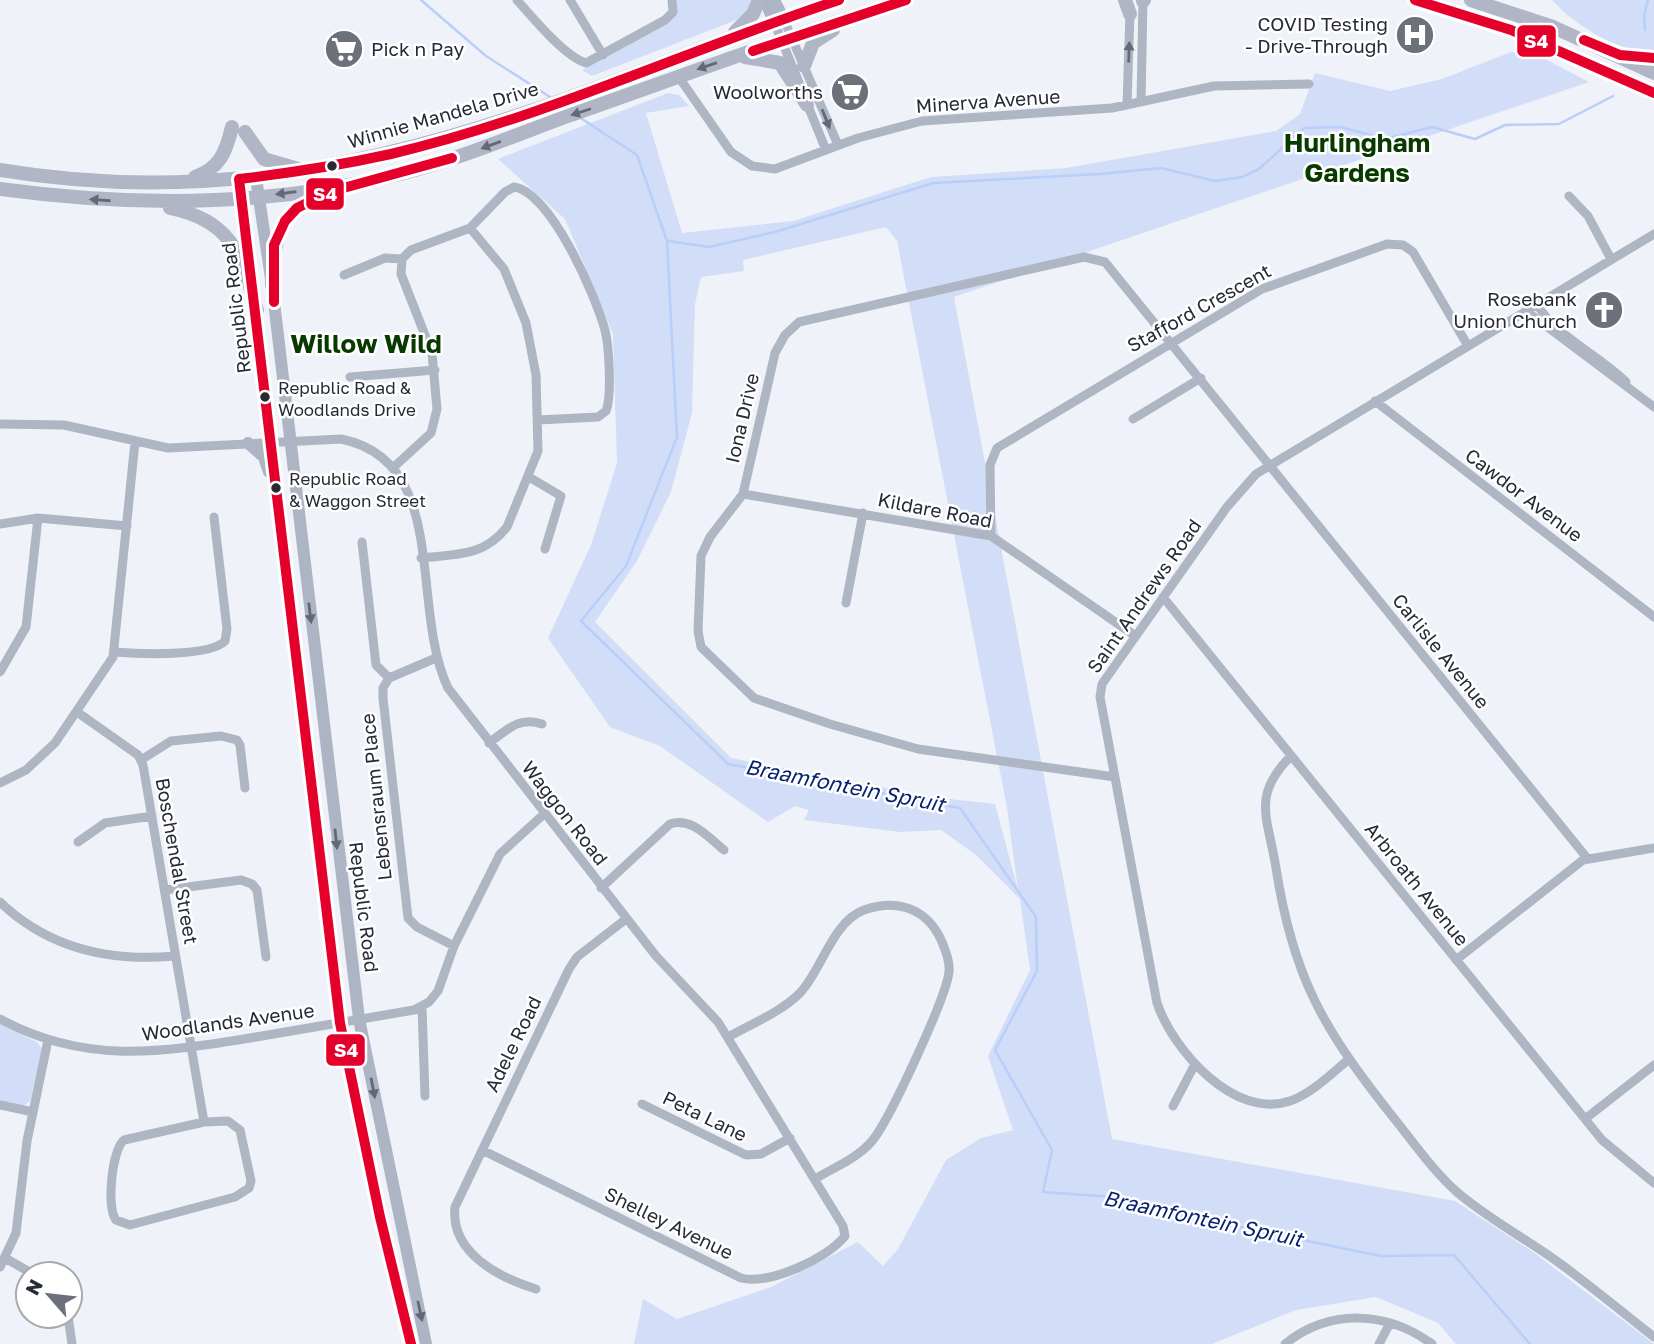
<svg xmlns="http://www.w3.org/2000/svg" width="1654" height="1344" font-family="'Golos Text',sans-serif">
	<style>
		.green { fill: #d2def7; fill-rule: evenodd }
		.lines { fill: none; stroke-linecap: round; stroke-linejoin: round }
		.stream { stroke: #b9cef8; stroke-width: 2.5 }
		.street { stroke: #aeb5c3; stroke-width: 9 }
		.secondary { stroke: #adb4c3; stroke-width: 12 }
		.primary { stroke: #b0b6c6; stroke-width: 14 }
		.bus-1-casing { stroke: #fff; stroke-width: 16 }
		.bus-1 { stroke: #e4002b; stroke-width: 10 }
		.oneway { fill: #636975 }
		.oneway2 { fill: #646976 }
		.oneway3 { fill: #626875 }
		.bus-dot { fill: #252a35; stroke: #fff; stroke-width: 2.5 }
		.labels { text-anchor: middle; stroke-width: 5; stroke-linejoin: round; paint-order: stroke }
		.bus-label { font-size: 17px; fill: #252a35; stroke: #fff; text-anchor: start }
		.poi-label { font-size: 19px; fill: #252a35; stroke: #fff; text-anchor: end }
		.street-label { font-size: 19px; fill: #252a35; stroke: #fff }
		.water-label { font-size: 21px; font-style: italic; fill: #072271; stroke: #fff }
		.district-label { font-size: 26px; font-weight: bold; fill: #083a00; stroke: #fff }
		.line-badge { stroke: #fff; stroke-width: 2.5 }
		.badge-label { font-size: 19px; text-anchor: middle; font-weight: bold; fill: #fff }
	</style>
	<rect width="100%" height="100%" fill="#eff2f9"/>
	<path class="green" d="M677,0h75l-8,17 -152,59 -10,-6 80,-44 12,-12z
		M1552,0h102v53c-35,-1 -79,-27 -102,-53z
		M1511,52l34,7 44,23 -635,215 158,842 343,62 78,51 121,92h-198l-18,-21 -62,-26 -80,13 -84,34h-578l9,-45 34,20 94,-32 87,-45 25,24 15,-17 48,-89 35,-22 32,-8 -25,-74 42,-86 -10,-71 -44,-44 -35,-25 -41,2 -96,-12 5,-10 -14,-4 -27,16 -108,-76 -50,-19 -62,-89 43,-93 26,-82 -4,-129 -48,-115 -67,-60 170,-66 11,2 10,11 -43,7 36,120 111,-12 138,-44 135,-9 210,-37 24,-17 15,-41 75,18 52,-12zM886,227l11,14 110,567 11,82 -23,-86 -63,-7 -201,-39 -136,-136 42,-61 34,-69 21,-79 3,-109 6,-27 43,-6 -1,-11z
		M0,1024l37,18 5,7 -12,52 -8,6 -22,-5z"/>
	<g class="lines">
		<path class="stream" d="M421,0l65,56 64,41
			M1645,30l-1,-14 4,-16
			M579,117l58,38 30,86 10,196 -51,129 -45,55 147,143 232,44 76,109 1,54 -42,79 57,100 -9,42 85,6 52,17 201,41 73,-1 76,89
			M668,241l41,6 66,-15 158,-49 167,-9 61,-6 54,13 27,-4 17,-8 45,-41 37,-1 44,12 47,-12 43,12 30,-14 54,-1 54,-28"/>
		<path class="street" d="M517,0c15,17 48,57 69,63l79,-43 8,-8 -1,-12
			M570,0l33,55
			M783,18l55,127
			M774,22l26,63
			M678,76l53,76 21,14 23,3 83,-31 64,-17 190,-13 102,-22 95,-2
			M806,101l20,49
			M1141,102l2,-102
			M1127,105l3,-93
			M1569,196l19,20 23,43
			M344,275l41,-17 17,1
			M1537,304c16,30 63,52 89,78
			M1526,311l128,96
			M350,377l85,-7
			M1375,401l279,216
			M1133,419l68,-41
			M0,424l64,1 104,23 173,-9c110,22 68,167 107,249l208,268 62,66 125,204 2,10c-18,23 -76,49 -104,42l-259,-128
			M395,466l36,-33 6,-24 -5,-56 -31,-79 1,-15 9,-9 59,-22 35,-36 9,-5c37,5 82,110 91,143 4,16 7,66 1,81l-8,6 -60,3
			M529,477l32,19 -16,53
			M743,494l248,42 143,99
			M0,524l38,-6 89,8
			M991,536l-1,-71 7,-17 265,-159 125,-45 16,1 10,7 55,94
			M362,542l14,123 13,13
			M421,558c36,-4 62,-1 86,-31l31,-76 -2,-76 -10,-52 -22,-54 -34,-41
			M1163,597l439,543 52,43
			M846,603l17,-90
			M115,652c23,2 95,5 110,-11l2,-12 -13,-112
			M0,672l26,-45 12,-109
			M389,678l-6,10v10l25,220 9,9 37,19
			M389,678l47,-20
			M77,712l61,43 5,10 61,357
			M489,743c18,-13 30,-27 53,-19
			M1291,756c-40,40 -23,61 -15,112 17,110 48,162 117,249 21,26 40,54 65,76 31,26 68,46 100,69 33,24 64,50 96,75
			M141,760l30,-19 50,-5 16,4 3,5 5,43
			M1115,777l-197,-28 -88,-25 -76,-26 -53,-51 -3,-16 3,-75 9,-19 33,-43 32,-141 10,-18 14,-13 285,-65 21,5 482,596
			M0,783l26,-13 29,-27 58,-86 22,-215
			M78,842l27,-19 47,-7
			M601,888l69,-64c22,-7 38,13 54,26
			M165,890l76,-10 11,4 5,6 9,67
			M0,902c49,47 110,60 175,54
			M1456,960l127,-100 71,-12
			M422,1007l3,89
			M0,1019c87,47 163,33 256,18 53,-9 105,-18 158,-27l15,-8 9,-11 16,-45 46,-92 44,-40
			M728,1037c23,-13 53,-25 72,-44 22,-23 32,-71 64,-83 34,-12 64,-1 78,32 4,10 8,20 7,30 -3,26 -60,149 -77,169 -14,17 -39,27 -57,38
			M1348,1060c-17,14 -36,33 -58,41 -56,19 -117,-51 -133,-98l-57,-306 2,-13 125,-177 29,-33 398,-240
			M642,1104l104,51 15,-1 29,-16
			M0,1105l33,7
			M1173,1106l21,-40
			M1585,1119l69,-54
			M204,1122l24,-1 12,9 11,51 -2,7 -14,9 -105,28 -14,-5c-10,-12 -4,-71 8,-80z
			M5,1258l28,16
			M0,1267l16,-34 11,-92 21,-101
			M536,1289c-36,-11 -86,-36 -81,-82l114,-238 8,-12 49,-38
			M68,1316l4,28
			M1285,1344c45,-36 102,-33 147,0
			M1379,1344l11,-21"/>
		<path class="secondary" d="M765,0l9,22
			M774,0l9,18
			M256,178l16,107 87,734 67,325
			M239,179l101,844 40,194 31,127
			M248,443l16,14 5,15"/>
		<path class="primary" d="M1125,0l5,14
			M1415,0l96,30 143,63
			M1471,0l82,27 101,46
			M1143,1l1,-1
			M735,32l18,-18 6,-14
			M1628,56l26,2
			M745,57l35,6 27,42
			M804,66l9,-23 20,-13
			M245,132l19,27 34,10
			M0,170c185,31 350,2 525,-57 106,-35 208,-80 314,-113
			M195,177c25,-9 31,-25 37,-50
			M0,189c133,18 269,18 400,-15 56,-14 111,-37 165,-57 114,-40 226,-82 341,-117
			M170,208c63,13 70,46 87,102
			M272,285c1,-45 7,-77 55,-92"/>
		<g class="bus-1-casing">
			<path id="bus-1" d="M1415,0l96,30 143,63
				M1584,40l36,15 34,3
				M753,51l153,-51
				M274,302v-57l11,-24 12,-13 32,-16 123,-34
				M411,1344l-31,-127 -40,-194 -101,-844c51,-6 102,-14 152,-25 153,-36 299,-105 448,-154"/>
		</g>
		<use href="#bus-1" class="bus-1"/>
	</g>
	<defs><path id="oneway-solid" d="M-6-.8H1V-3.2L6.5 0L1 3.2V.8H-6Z" transform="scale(1.75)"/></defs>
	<g class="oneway">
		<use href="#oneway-solid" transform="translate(1129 52) rotate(-88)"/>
		<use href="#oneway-solid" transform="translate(826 119) rotate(68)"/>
	</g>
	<g class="oneway2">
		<use href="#oneway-solid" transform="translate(707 66) rotate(161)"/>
		<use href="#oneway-solid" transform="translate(581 112) rotate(162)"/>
		<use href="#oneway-solid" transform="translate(491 145) rotate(160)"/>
		<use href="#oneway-solid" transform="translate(286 193) rotate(172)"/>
		<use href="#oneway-solid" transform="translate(100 200) rotate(-176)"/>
	</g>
	<g class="oneway3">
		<use href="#oneway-solid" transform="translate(310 613) rotate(83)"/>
		<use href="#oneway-solid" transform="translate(336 839) rotate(84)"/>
		<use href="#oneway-solid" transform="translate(373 1088) rotate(79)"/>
		<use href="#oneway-solid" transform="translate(420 1311) rotate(78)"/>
	</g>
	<defs>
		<g id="hospital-disc" transform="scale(2.0125)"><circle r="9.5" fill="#6c707a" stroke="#fff"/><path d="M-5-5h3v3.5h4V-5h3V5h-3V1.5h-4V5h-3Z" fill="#fff"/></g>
		<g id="supermarket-disc" transform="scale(2.0125)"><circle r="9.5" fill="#6c707a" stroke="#fff"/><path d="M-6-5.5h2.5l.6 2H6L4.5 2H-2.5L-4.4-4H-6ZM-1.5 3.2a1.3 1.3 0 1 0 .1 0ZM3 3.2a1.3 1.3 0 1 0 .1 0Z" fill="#fff"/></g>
		<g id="church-disc" transform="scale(2.0125)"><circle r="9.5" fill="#6c707a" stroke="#fff"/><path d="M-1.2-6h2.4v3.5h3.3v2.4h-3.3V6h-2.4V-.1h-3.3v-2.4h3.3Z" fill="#fff"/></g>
	</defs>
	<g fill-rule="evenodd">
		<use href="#hospital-disc" x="1415" y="35"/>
		<use href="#supermarket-disc" x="344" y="49"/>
		<use href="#supermarket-disc" x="850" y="92"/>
		<use href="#church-disc" x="1604" y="310"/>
	</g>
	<g class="bus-dot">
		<circle cx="332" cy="166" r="6"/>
		<circle cx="265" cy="397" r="6"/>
		<circle cx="276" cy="488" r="6"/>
	</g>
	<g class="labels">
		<g class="bus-label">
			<text x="278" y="394">Republic Road &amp;<tspan x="278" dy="22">Woodlands Drive</tspan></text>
			<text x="289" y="485">Republic Road<tspan x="289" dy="22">&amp; Waggon Street</tspan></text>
		</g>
		<g class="poi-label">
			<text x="1388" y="31">COVID Testing<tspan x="1388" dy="22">- Drive-Through</tspan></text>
			<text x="371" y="56" text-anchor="start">Pick n Pay</text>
			<text x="823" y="99">Woolworths</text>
			<text x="1577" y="306">Rosebank<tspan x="1577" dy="22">Union Church</tspan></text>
		</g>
		<g class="street-label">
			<text transform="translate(988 101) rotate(-4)" y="7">Minerva Avenue</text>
			<text transform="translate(443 115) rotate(-16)" y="7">Winnie Mandela Drive</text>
			<text transform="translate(236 308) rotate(-97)" y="7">Republic Road</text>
			<text transform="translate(1199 308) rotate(-29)" y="7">Stafford Crescent</text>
			<text transform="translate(742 418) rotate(-77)" y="7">Iona Drive</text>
			<text transform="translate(1524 495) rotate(37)" y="7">Cawdor Avenue</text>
			<text transform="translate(935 510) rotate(11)" y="7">Kildare Road</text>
			<text transform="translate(1144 596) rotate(-55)" y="7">Saint Andrews Road</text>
			<text transform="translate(1441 651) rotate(51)" y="7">Carlisle Avenue</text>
			<text transform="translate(376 797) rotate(-96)" y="7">Lebensraum Place</text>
			<text transform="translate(565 813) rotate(52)" y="7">Waggon Road</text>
			<text transform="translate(177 861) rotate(80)" y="7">Boschendal Street</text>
			<text transform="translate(1417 884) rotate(51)" y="7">Arbroath Avenue</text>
			<text transform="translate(364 907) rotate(83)" y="7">Republic Road</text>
			<text transform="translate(228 1022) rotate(-8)" y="7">Woodlands Avenue</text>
			<text transform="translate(513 1044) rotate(-64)" y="7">Adele Road</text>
			<text transform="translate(705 1116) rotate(26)" y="7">Peta Lane</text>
			<text transform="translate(669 1223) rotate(26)" y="7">Shelley Avenue</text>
		</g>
		<g class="water-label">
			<text transform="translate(845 786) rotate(11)" y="7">Braamfontein Spruit</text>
			<text transform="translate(1203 1219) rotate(12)" y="7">Braamfontein Spruit</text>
		</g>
		<g class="district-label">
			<text x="1357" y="152">Hurlingham<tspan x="1357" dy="30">Gardens</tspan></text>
			<text x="366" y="353">Willow Wild</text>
		</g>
	</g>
	<g class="line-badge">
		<rect x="1516" y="24" width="41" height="34" rx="7" fill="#e4002b"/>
		<rect x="305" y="177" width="40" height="34" rx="7" fill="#e4002b"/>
		<rect x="325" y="1033" width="41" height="34" rx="7" fill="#e4002b"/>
	</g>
	<g class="badge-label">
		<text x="1536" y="48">S4</text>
		<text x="325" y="201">S4</text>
		<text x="346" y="1057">S4</text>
	</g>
	<g transform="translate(49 1295) rotate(298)"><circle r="33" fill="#ffffff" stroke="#a8aaae" stroke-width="2"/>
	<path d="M0-5L12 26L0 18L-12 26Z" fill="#6c707a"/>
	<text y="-10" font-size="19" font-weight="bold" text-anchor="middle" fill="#252a35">N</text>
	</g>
</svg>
